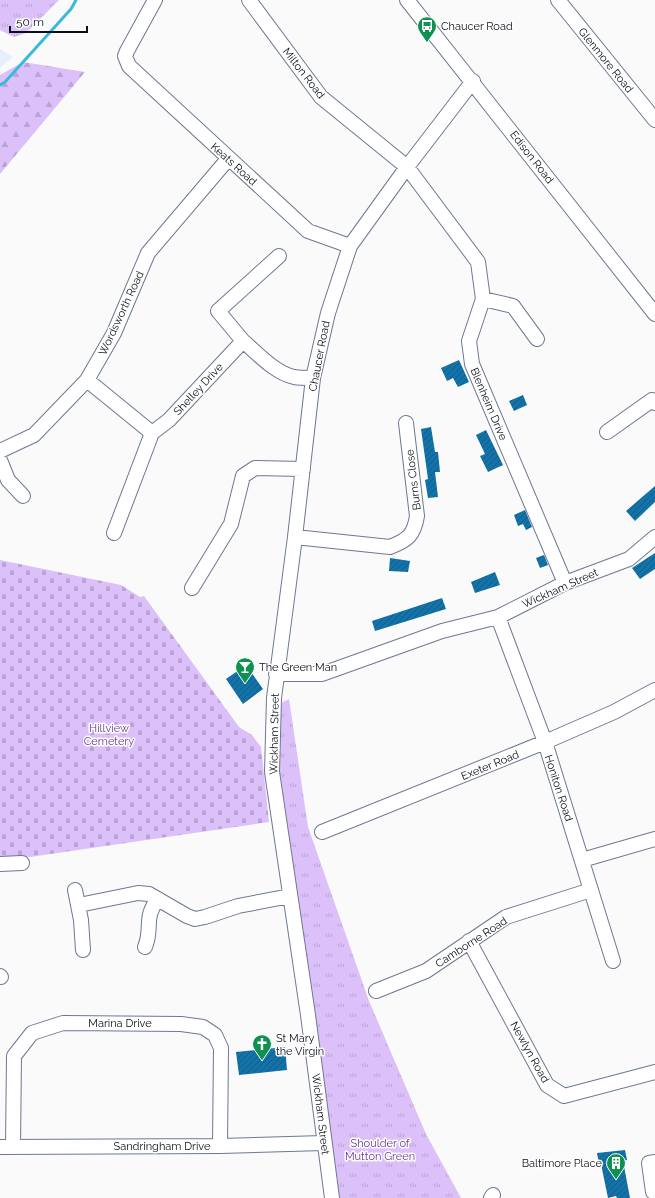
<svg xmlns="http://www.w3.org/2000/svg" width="655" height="1198" font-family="Raleway,sans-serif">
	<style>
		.built { fill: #e7eefc }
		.forest { fill: url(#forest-firs) }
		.cemetery { fill: url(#cemetery-stones) }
		.park { fill: url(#park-tufts) }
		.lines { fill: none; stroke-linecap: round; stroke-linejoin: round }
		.stream { stroke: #3abadb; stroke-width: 3 }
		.building { fill: url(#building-hatch) }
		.minor-casing { stroke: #6c7990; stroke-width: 16 }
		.minor { stroke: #fff; stroke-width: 14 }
		.labels { text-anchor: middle; stroke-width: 3; stroke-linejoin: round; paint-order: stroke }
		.poi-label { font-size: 11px; fill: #0a0e17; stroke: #fff; text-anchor: start }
		.street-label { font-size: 11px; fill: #0a0e17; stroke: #fff }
		.park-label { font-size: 11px; fill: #693792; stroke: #fff }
	</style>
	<defs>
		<pattern id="forest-firs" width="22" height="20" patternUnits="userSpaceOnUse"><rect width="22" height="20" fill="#dbc0f9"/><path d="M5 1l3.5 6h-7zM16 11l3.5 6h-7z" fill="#bba4d5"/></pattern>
		<pattern id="cemetery-stones" width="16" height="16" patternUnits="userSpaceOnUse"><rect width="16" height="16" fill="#dbc0f9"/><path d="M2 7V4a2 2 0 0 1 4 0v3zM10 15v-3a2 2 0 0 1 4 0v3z" fill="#bba4d5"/></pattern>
		<pattern id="park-tufts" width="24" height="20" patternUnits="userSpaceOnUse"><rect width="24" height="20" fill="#dbc0f9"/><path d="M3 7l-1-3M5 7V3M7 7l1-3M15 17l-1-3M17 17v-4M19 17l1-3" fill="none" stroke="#bba4d5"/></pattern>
		<pattern id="building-hatch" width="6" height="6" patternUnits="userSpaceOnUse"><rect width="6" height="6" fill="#1373a9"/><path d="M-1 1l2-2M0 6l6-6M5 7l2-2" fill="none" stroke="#105d89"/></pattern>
	</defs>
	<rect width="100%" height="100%" fill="#fafafa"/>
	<path class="built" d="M0,49l13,8 -13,11z"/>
	<path class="forest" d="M23,62l62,10 -85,102v-99z"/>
	<path class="cemetery" d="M0,560l121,25 19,12 4,-1 95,131 13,8 9,12 8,75 -239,35 -30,-1z"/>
	<path class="park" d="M0,0h59l-33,33 -12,4 -14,-7z
		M289,699l19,128 61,174 57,133 35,64h-123l-22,-173 -37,-259 2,-63z"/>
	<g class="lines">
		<path class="stream" d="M0,85l5,-3 66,-73 5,-9"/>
	</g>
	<path class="building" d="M459,360l10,22 -11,5 -5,-9 -6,3 -6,-13z
		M523,395l4,10 -13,6 -5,-10z
		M431,427l4,25h3l2,20h-5l3,25 -10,1 -3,-18 3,-1 -7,-50z
		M486,430l17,35 -15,7 -8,-16 5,-2 -9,-19z
		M655,486v16l-20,19 -9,-10z
		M525,510l7,17 -6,3 -3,-6 -5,2 -4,-11z
		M655,553v16l-15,10 -8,-11z
		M544,555l4,10 -8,3 -4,-10z
		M390,558l20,3 -2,11 -19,-1z
		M495,572l5,13 -25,8 -4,-11z
		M442,598l4,11 -71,22 -3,-10z
		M246,665l17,24 -20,15 -17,-25z
		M285,1047l2,23 -48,5 -3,-23z
		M625,1150l2,10 -4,1 7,37h-13l-1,-2 -8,2 -7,-34h-2l-2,-11z"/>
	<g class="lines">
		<g class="minor-casing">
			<path id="minor" d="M155,0l-28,51 -2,5 4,10 179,165 42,15
				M249,0l72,97 86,70 71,95 5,37 -14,42 3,23 93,219
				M407,0l248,314
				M558,0l97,120
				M483,299l30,7 24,33
				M243,341l-25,-30 61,-55
				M87,380l65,53 17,-13 74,-79c14,12 32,32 51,36 6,1 13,1 19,1
				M607,432l45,-32 3,3
				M0,451l34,-16 53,-55 27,-47 34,-80 80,-94
				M0,460l8,20 15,16
				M114,533l38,-100
				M295,537l95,10c18,-7 24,-12 27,-31l-11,-93
				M192,588l39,-64 12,-48 12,-8 48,1
				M498,617l47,125 68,219
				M276,674h46l120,-43 56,-14 67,-34 64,-24 26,-22
				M322,832l223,-90 69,-30 41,-22
				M582,860l73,-21
				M0,864l22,-1
				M75,890l6,30 2,30
				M79,905l59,-12 11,1 38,22 8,3 10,-2 33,-11 52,-10
				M469,941l78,144 17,11 91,-24
				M145,947c8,-19 -2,-29 13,-48
				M0,976l1,1
				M376,991l50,-20 80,-54 85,-27
				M0,1147l220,-1 104,-3
				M13,1147l1,-91 18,-23 31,-10 118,1 22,3 12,8 6,13 -1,98
				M653,1192l-4,-29 6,-1
				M332,1198l-24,-183 -36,-243 2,-74 21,-161 18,-159 15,-65 22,-67 57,-79 66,-86
				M491,1198l2,-3"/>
		</g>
		<use href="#minor" class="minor"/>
	</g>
	<defs>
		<g id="bus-pin" transform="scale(1)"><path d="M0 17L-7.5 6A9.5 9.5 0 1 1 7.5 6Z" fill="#0f9250" stroke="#fff"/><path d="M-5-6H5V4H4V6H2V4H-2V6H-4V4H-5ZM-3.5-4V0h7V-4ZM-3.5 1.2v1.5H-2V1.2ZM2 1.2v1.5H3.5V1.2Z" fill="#fff"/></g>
		<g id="bar-pin" transform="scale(1)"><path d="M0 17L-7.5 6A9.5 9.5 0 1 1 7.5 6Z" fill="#0f9250" stroke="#fff"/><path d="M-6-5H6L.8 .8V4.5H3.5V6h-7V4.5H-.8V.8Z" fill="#fff"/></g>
		<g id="church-pin" transform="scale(1)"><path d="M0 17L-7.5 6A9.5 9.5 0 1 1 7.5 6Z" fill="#0f9250" stroke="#fff"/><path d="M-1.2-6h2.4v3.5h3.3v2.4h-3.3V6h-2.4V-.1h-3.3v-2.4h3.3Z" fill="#fff"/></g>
		<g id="building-pin" transform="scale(1)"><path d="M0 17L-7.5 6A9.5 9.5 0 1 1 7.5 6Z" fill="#0f9250" stroke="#fff"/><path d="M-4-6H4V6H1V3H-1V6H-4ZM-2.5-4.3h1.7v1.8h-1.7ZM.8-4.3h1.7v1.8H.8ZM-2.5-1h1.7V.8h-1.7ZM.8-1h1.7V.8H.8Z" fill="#fff"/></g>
	</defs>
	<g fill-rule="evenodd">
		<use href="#bus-pin" x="427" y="26"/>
		<use href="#bar-pin" x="245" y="667"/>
		<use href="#church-pin" x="262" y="1044"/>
		<use href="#building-pin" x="616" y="1163"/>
	</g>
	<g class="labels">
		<g class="poi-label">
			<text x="441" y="30">Chaucer Road</text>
			<text x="259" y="671">The Green Man</text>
			<text x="276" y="1042">St Mary<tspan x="276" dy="13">the Virgin</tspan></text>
			<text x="602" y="1167" text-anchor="end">Baltimore Place</text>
		</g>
		<g class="street-label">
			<text transform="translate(606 60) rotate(51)" y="4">Glenmore Road</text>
			<text transform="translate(304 73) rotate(52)" y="4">Milton Road</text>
			<text transform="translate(532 157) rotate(52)" y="4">Edison Road</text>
			<text transform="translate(234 164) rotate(42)" y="4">Keats Road</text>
			<text transform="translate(121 313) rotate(-65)" y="4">Wordsworth Road</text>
			<text transform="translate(319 356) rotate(-79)" y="4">Chaucer Road</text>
			<text transform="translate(198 389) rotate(-47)" y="4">Shelley Drive</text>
			<text transform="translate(489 404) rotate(67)" y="4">Blenheim Drive</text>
			<text transform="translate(413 480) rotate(-97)" y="4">Burns Close</text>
			<text transform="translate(560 588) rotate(-24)" y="4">Wickham Street</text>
			<text transform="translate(274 734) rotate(-89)" y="4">Wickham Street</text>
			<text transform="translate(490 765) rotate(-22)" y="4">Exeter Road</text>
			<text transform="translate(559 788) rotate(72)" y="4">Honiton Road</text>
			<text transform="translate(471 942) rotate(-33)" y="4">Camborne Road</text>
			<text x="120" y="1027">Marina Drive</text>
			<text transform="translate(530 1052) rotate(61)" y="4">Newlyn Road</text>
			<text transform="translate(321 1114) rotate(83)" y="4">Wickham Street</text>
			<text x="162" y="1150">Sandringham Drive</text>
		</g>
		<g class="park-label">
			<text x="109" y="732">Hillview<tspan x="109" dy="13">Cemetery</tspan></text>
			<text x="380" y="1147">Shoulder of<tspan x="380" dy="13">Mutton Green</tspan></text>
		</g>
	</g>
	<path d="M10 26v6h77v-6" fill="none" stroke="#0a0e17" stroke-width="2"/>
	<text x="16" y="26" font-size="12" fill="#0a0e17" stroke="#ffffff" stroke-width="3" paint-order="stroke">50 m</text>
</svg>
